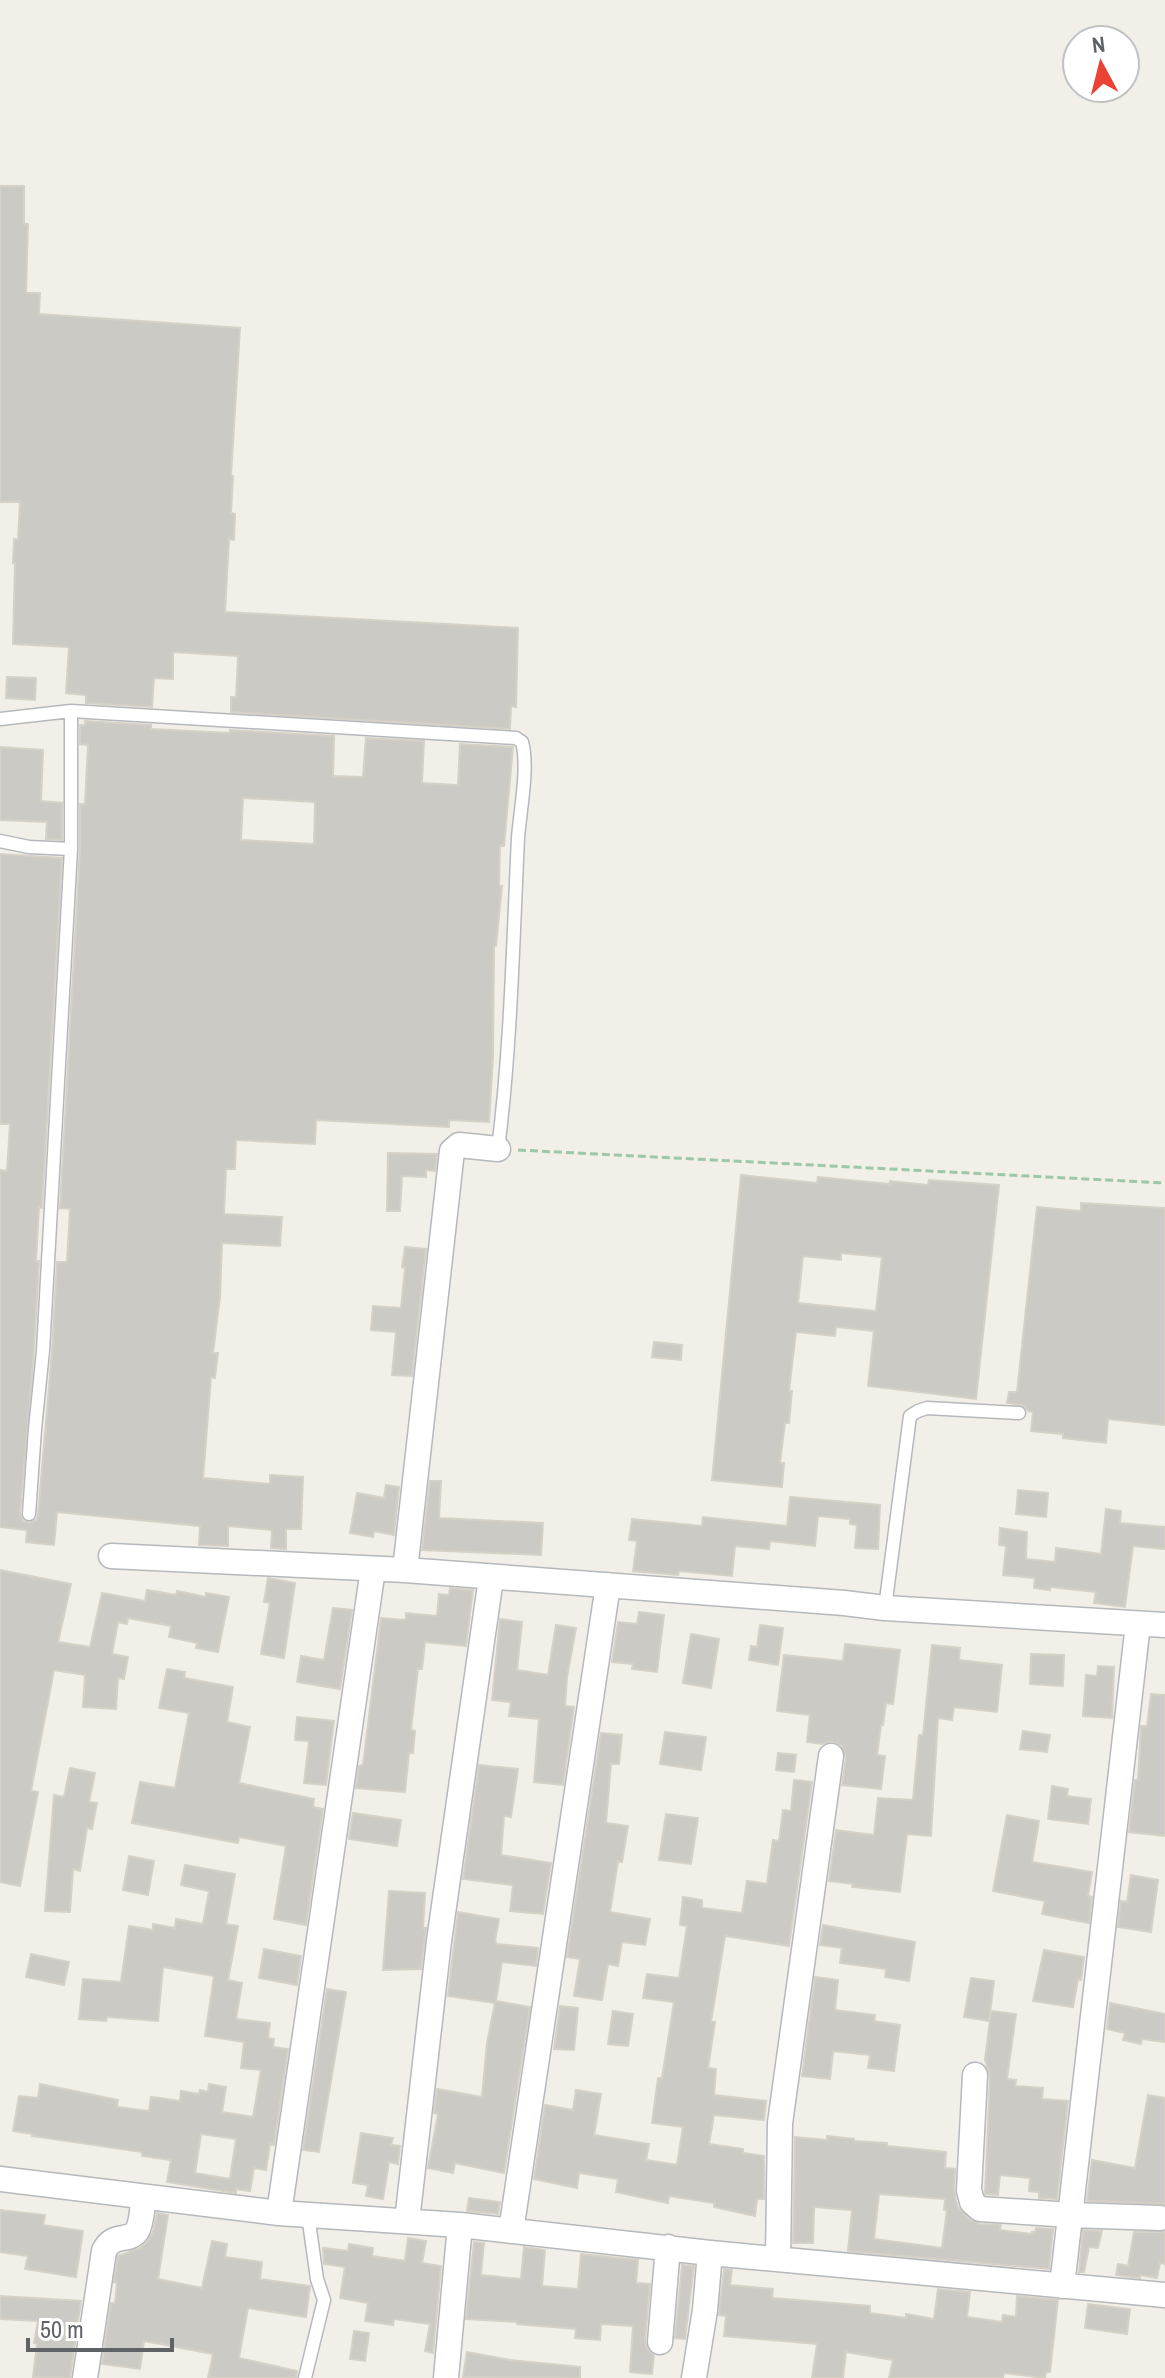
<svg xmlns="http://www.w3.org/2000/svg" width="1165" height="2378" font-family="'Archivo Narrow',sans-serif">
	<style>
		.building { fill: #cccac5; stroke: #d6d1c6; stroke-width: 2; fill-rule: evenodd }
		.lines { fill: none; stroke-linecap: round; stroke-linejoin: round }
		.lane-casing { stroke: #b5b8bc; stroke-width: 15 }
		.street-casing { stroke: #b5b8bc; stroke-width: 27 }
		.path { stroke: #9cc7a9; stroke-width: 3; stroke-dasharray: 8 4; stroke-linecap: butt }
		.lane { stroke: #fff; stroke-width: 12 }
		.street { stroke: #fff; stroke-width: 24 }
	</style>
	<rect width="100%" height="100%" fill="#f1efe8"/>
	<path class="building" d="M0,186h24v38h4l-2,69h14l-1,21 201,14 -9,147 2,1 -2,37 4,1 -1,26 -5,-1 -4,73 293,16 -2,79 -5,-1 -1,23 -279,-17v-15h5l2,-41 -65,-4v27l-19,-1 -2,29 -66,-4v-8l-20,-2 3,-46 -56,-3 2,-81h-2l1,-24 4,1 2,-38h-20z
		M7,677l29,1 -1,22 -29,-2z
		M85,721l66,4v4l79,4v-3l104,6 -1,40 30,1 3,-39 58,3 -2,42 36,2 2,-41 53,3 -9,99h-4l-1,40h3l-6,60h-2l-1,111 -4,65 -40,-2v7l-133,-7 -1,24 -79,-4 -1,29h-9l-2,45 58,3 -2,29 -58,-3 -2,54 -7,56h5l-3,25 -4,-1 -8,101 67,6v-9l33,2 -2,52h-15v20l-15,-1 1,-18 -44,-4v20l-29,-1 1,-19 -143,-14 -3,33 -28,-3 1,-12 -27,-3v-357l7,1 3,-47h-10v-270l62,4 -20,350 -3,-1 -3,54h3l-5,89 -14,163 3,8 6,2 7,-3 2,-5 14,-163 5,-90h10l3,-53 -10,-1 20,-359v-45h5l3,-59 -8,-1v-19h5zM243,798l72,4 -1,42 -73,-4z
		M0,747l43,3 -2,51 21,2v37l-16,-1 1,-17 -47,-2z
		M388,1153l49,1 -2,17 -9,-1v7l-24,-1 -2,35h-13z
		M741,1175l76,8 1,-6 72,7v-3l38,4 1,-5 70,5 -23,214 -108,-13 6,-55 -38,-4 -1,9 -39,-4 -7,59h3l-3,32h-4l-5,40h4l-2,24 -70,-7zM841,1253l41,4 -6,54 -78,-8 5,-47 38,4z
		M1081,1203l84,5v217l-57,-6 -2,24 -43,-5v-4l-32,-3 2,-19 -5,-1 -5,-6 -16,-2 2,-11h8l20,-185 44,4z
		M405,1247l21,2 -14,127 -20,-1 4,-43 -25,-2 2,-24 28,2 4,-40 -3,-1z
		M654,1342l28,3 -1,15 -29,-3z
		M430,1481h11l-2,37 104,5 -2,32 -119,-5z
		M386,1485l13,2 -5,48 -20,-4 -1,6 -23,-4 7,-40 27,5z
		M1018,1490l30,3 -2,24 -30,-3z
		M790,1497l90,8 -2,44 -23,-1 2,-23 -7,-1v-5l-32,-3 -3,30 -45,-5 -1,8 -34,-3 -3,30 -53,-5 -1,4 -45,-4 4,-30 -8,-1 3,-21 70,7 1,-9 84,9z
		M1106,1509l15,2 -1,12 45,4v22l-32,-3 -8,61 -31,-4 2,-11 -46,-5v3l-16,-2 1,-10 -32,-3 3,-29 -7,-1 1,-17 27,4 -1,27 29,3 1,-14 45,6z
		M0,1570l71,14 -13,58 32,5 12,-54 43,8 2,-11 29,5 1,-4 29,6v-4l23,4 -11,55 -22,-4 1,-5 -28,-6 2,-11 -43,-8 -1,6 -9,-2 -6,32 16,3 -4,22 -6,-1 -2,31 -33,-2 2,-32 -31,-5 -23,121 7,1 -18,94 -20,-4z
		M268,1578l27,5 -11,75 -23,-4 9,-51 -6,-1z
		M450,1588l23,2 -7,56 -41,-4 -3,27h-4l-7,61 4,1 -2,22h-4l-4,39 -49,-4 3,-22 4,-1 18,-147 25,2v-7l31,3 2,-22 10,1z
		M333,1608l19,2 -12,79 -43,-7 4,-26 23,4z
		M639,1612l25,3 -7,57 -25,-3 1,-5 -21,-2 6,-40 19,2z
		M500,1619l22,3 -5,48 31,5 8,-50 20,3 -9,49 -2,29 9,1 -11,78 -29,-3 5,-63 -30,-3 2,-14 -19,-2z
		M760,1625l23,3 -5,37 -29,-5 2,-14 6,1z
		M691,1634l28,5 -8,49 -28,-5z
		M845,1644l55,6 -7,54 -7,-1 -3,22h-2l-4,30 8,1 -4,33 -39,-4 4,-28 -5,-12 -9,-4 -10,3 -15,-2 3,-27 -33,-4 7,-56 59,6z
		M932,1645l28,3 -1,12 43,5 -5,47 -43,-5 -2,13 -14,-2 -7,118 -24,-2 -7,58 -48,-5 1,-3 -24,-3 7,-51 38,5 4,-37 35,2 6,-65h4z
		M1031,1654l33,1 -1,31 -33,-2z
		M1098,1666l16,1 -2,51 -29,-2 3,-41 11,1z
		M167,1669l18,3 -1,6 49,9 -6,35 23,5 -11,56 75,16 -1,8 10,2 -17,116 -32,-6 12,-73 -47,-9 -1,6 -106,-20 8,-41 35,6 14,-75 -30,-5z
		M1151,1694l14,1v141l-36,-4 6,-52h3l3,-54h6z
		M297,1717l37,4 -8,64 -22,-2 5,-42 -14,-1z
		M1023,1731l27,4 -3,17 -27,-3z
		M665,1732l41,5 -5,33 -41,-6z
		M601,1733l21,2 -3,29h-8l-5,59 22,3 -6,36 -4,-1 -8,51 40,7 -5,26 -23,-3 -4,24 -10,-2 -6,36 -28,-4 6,-37 -13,-2z
		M778,1753l18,2 -2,17 -18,-2z
		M479,1765l39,4 -7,48 -7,-1 -3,39 50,8 -8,51 -33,-3 3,-26 -50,-6z
		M70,1768l25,5 -6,29 8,1 -5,26 -5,-1 -7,43 -7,-2 -3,43 -25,-1 9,-116 10,2z
		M794,1780l18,2 -23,164 -64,-10 -14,86h4l-7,46 8,1 -2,26 52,6 -2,19 -50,-5 -5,29 34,5v4l21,3v43h-7l-2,17 -41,-9v-4l-45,-7 -1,7 -52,-11 2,-13 -39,-6 -2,15 -43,-9 11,-74 28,5 3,-20 25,4 -7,41 55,9 -3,16 31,5 6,-38 -31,-4 6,-45h4l12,-76 -31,-4 4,-24 32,4 8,-52 -7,-1 3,-28 19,3v8l40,5 5,-32 20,3 6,-44 6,1 4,-31 8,1z
		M1052,1786l16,3 -1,7 24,3 -3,25 -40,-5z
		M353,1813l48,7 -4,26 -48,-7z
		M666,1814l32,4 -7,46 -32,-4z
		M1007,1815l32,6 -7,41 60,10 -4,24 4,1 -3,26 -47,-9 3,-13 -52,-10z
		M129,1856l25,5 -6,34 -25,-5z
		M185,1865l50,9 -9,50 12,2 -10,54 14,3 -6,36 34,4 -2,15 6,1 -1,8 15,2 -14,96 -4,-1 -4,26 -12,-2 -4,23 -14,-2v4l-69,-11 4,-22 -29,-4v-4l-110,-16v-2l-19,-3 6,-35 19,2 2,-14 78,16 -1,7 32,4 2,-14 29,4 1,-10 18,3 1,-4 8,2 1,-8 17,3 -4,25 31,5 8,-47 -20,-2 3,-26 -39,-6 9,-60 -51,-9 -5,54 -51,-4 -1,4 -27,-2 4,-40 38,3 8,-56 24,4v-6l22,4 1,-9 27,5 6,-33 -28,-6zM201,2134l35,5 -6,40 -35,-6z
		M1131,1875l27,5 -7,52 -33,-5 3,-26 6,1z
		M389,1891l36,2 -2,35h3l-5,41 -38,1z
		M458,1912l41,7 -4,22 2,3 41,4 -2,18 -34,-4 -6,39 34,6 -26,166 -49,-10 -2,10 -25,-5 10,-54 -4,-1 3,-24 45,8 5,-54 8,-40 -47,-7z
		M823,1925l92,17 -6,39 -24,-4 1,-8 -46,-6 2,-15 -22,-3z
		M264,1949l37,7 -4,29 -38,-7z
		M1044,1950l40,7 -3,23 -3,-1 -5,28 -40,-6z
		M31,1954l38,8 -5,23 -38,-8z
		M815,1977l23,3 -3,30 40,5 -1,6 26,4 -6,46 -26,-3 2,-13 -37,-4 -3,28 -28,-3z
		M971,1978l23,3 -5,40 -25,-4z
		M327,1989l19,3 -27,160 -16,-2z
		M1110,2003l55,11v28l-23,-3 -1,5 -18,-4 2,-7 -18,-4z
		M560,2006l18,2 -4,42 -20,-1z
		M613,2011l20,3 -5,32 -20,-2z
		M991,2011l25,3 -9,65 9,1 -1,6 28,2 -1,11 26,2 -11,98 -18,-1v-6l-10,-1 1,-13 -30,-3 -2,20 -13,-1 5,-118 -5,-16z
		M1148,2095l17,3v106l-78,-3 5,-41 43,8z
		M361,2133l32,5 -2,7 9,1 -2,18 -9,-2 -6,37 -17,-3 2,-11 -15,-2z
		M827,2136l27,3v2l33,2v3l59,6 -1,16 10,1 -1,21 3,16 13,14 9,4 22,1 -1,5 32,4v-2h3l1,-4 17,1 -4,40 -201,-18 4,-41 -38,-3 -1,36h-20l2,-106 32,3zM879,2194l66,5 -1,11h3l-5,38 -68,-9z
		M469,2198l31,4 -2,12 -31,-3z
		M0,2210l45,5 -2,10 40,6 -7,46 -51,-8 3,-13 -28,-4z
		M157,2213l11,2 -10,64 44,9 10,-47 15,3 -2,13 37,5 -2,17 50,7 -4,31 -58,-9 -9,50 58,13 -1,7h-88l5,-24 -69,-13 -4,28 -38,-5 9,-61h4l2,-20 -3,-1 4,-26 22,-8 7,-6 6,-10z
		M1083,2230l19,1 -4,17 -9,-1 -5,25h-5z
		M1134,2232h31v32l-5,-1 -3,15 -17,-3v3l-24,-3 2,-11 10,2z
		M408,2238l18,3 -4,22 19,3 -8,87 -8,-2 5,-27 -36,-5 -1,6 -28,-4 3,-18 -28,-5 5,-31 -21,-3 -1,-16 25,3 1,-7 24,4 -1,8 33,5z
		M474,2242l10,1 -3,32 40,4 3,-32 21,3 -3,36 36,3 3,-35 57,6 -2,23 14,1 -5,57 2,8 7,6 -2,19 -22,-2 3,-46 -32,-2 -1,16 -25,-2 1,-9 -59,-5v-2l-51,-3z
		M682,2265l12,1 -9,73 -10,-1z
		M724,2269l8,1 -2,15 43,4 -1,9 98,8v7l36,5v-4l28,5 4,-30 32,3 -3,25 35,5 1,-7 13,2 1,-21 41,4 -8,72h-4l-1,6 -41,-5 -1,5h-114l4,-18 -47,-8 -3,26h-31l5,-34 -93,-8 2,-20 -7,-1z
		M0,2296l81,5 -11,77 -37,-1 4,-33 -3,-1 4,-22 -38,-2z
		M1088,2304l42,5 -3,25 -42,-6z
		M354,2331l15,2 -4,28 -15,-2z
		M467,2352l43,8 70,7v11l-117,-1z"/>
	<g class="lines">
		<g class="lane-casing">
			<path id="lane" d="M0,719l71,-8
				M0,841l29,6 42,2
				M29,1514l6,-85 8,-78 28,-502v-138l445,27 6,4c7,25 -2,69 -4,96 -5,104 -7,208 -20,311
				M885,1608l25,-192 8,-5 9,-3 92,5
				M305,2378l19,-78 -7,-21 -9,-64"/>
		</g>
		<g class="street-casing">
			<path id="street" d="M111,1556l294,14 439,33 41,5 280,17
				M405,1570l47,-419 7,-6 39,4
				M975,2075l-6,115 3,12 8,7 91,6 89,3
				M0,2179l279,34 181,12 250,28 455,42
				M279,2213l94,-644
				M407,2221l32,-280 52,-363
				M511,2231l97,-646
				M778,2258l2,-135 51,-367
				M1062,2286l76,-662
				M660,2342l8,-95
				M85,2378l19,-127c9,-19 24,-8 33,-20 5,-8 5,-24 7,-33
				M446,2378l14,-153
				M694,2378l11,-68 5,-57"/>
		</g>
		<path class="path" d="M518,1150l647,33"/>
		<use href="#lane" class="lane"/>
		<use href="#street" class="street"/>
	</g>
	<g transform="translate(1101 64) rotate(353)"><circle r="38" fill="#ffffff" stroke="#bfc1c3" stroke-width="2"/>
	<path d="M0-6L14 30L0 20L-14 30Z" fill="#ea4335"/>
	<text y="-12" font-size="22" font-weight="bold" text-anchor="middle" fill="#5f6368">N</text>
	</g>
	<path d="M28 2338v12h144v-12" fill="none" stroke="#5f6368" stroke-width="4"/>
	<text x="40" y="2338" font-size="24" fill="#5f6368" stroke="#ffffff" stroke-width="6" paint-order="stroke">50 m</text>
</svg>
